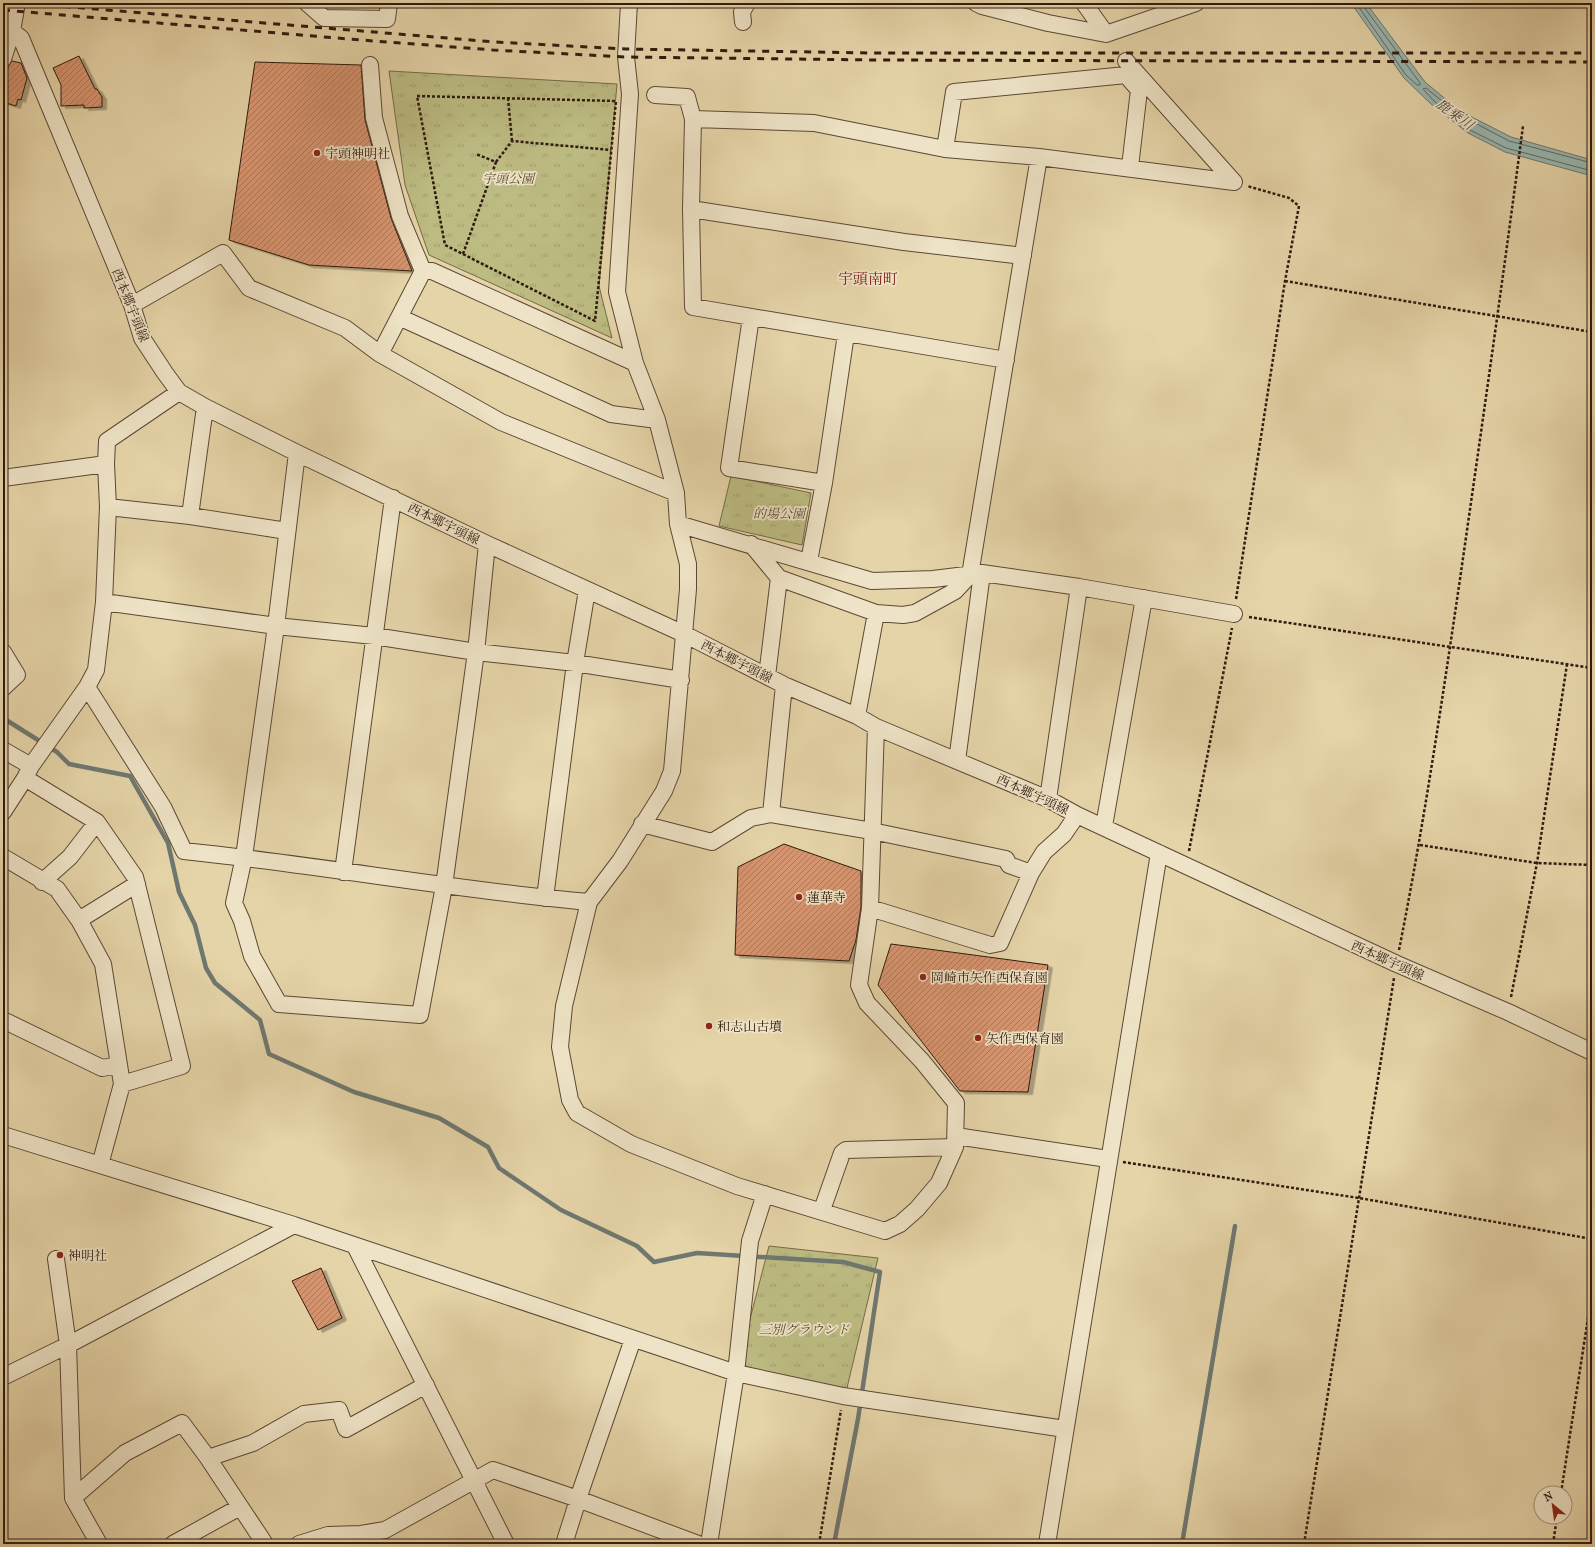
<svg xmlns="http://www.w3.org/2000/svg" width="1595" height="1547" font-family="'IM FELL French Canon','Noto Serif JP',serif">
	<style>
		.park { fill: url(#park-tufts); stroke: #766a48 }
		.water { fill: #98b7b1; stroke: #6e7870 }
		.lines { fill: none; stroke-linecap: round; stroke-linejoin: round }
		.shore { stroke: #646860; stroke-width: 1 }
		.stream { stroke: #6e7870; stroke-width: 4.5 }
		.building { fill: url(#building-hatch); stroke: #301a0e; filter: url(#shadow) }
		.minor-casing { stroke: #5d4834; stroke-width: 18 }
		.path { stroke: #301a0e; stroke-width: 2.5; stroke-dasharray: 3 2; stroke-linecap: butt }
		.minor { stroke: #eee3c6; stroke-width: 16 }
		.rail { stroke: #301a0e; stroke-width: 3; stroke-dasharray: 7 7; stroke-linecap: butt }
		.poi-dot { fill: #8f2418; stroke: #eee3c6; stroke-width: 1.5 }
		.labels { text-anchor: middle; stroke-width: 3.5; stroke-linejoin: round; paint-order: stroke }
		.poi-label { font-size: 13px; fill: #301a0e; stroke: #eee3c6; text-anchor: start }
		.park-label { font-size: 13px; font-style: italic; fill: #5a4a31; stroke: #eee3c6 }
		.street-label { font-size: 13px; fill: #301a0e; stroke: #eee3c6 }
		.water-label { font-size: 14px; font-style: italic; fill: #4f493f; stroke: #eee3c6 }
		.quarter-label { font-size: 15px; fill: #7a1f14; stroke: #eee3c6 }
	</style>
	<defs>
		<pattern id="park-tufts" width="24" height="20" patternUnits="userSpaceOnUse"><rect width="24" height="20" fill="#bcbb82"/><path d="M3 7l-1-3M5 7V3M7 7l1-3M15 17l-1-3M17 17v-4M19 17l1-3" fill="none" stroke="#a2a06f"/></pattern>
		<pattern id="building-hatch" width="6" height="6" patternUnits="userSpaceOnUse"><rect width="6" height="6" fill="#d69571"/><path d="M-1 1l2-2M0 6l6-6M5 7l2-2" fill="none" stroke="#ae795b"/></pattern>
		<filter id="shadow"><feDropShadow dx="4.5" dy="2.5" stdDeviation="0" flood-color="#0004"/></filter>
	</defs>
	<rect width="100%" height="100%" fill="#e5d4a8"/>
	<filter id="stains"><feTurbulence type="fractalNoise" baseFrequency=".005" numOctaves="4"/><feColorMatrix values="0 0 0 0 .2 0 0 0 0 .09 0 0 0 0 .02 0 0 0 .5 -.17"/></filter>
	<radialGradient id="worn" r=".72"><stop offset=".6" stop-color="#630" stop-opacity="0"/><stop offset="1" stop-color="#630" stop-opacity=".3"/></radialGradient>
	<path class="park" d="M389,71l228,13 -18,202 13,52 -183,-83 -24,-70z
		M731,476l80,17 -9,52 -83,-19z
		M769,1246l109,12 -32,134 -110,-19z"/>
	<path class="water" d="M1351,3h15l59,79 35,29 51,26 81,23v16l-87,-24 -37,-19 -37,-29 -27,-26z"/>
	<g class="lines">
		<path class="shore" d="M1356,3l50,72 11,10h3v-2l-56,-76 -1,-4
			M1592,163l-83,-22 -51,-27 -32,-26 -3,1 11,12 36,29 36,18 86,23"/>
		<path class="stream" d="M3,718l54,34 12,12 61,12 38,67 11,49 16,33 11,43 9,15 45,37 9,34 85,38 85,26 49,29 11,21 62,42 76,36 17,16 43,-9 146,9 37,10 -22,147 -24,125
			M1182,1544l53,-318"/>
	</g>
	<path class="building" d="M79,56l16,33h2l5,8v10l-18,1v-3l-23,1v-21l-8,-17z
		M12,61l9,2 6,15 -6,22 -3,-1 -2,7 -13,-4v-18l5,-17z
		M255,62l106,3 4,55 26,98 21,53 -103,-6 -80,-25z
		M784,844l77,27v36l-5,33 -7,21 -114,-6 3,-88z
		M891,944l157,21 -20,127 -68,-1 -82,-106z
		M321,1268l21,50 -24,12 -26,-49z"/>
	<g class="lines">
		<g class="minor-casing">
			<path id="minor" d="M307,3l17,15 63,1 2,-16
				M629,3l-3,54 4,37 -13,198 18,71 22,57 19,73 2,31 10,40v25l-16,182 -8,20 -44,70 -31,41 -25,104 -4,41 10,53 7,13 54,31 106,42 148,45 15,-7 17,-15 22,-26 16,-36 1,-44 -34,-42 -55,-58 -8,-18 11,-77 6,-181
				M976,3l6,3 66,17 58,11 90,-31
				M1084,3l22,31
				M743,22l-1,-10 5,-9
				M3,31h9l9,7 111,267 10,33 23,35 14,19 26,15 92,46 190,91 197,90 100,51 73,31 19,11 172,72 29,16 320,149 111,48 84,40
				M3,59l9,-28 5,-28
				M1126,61l108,121
				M370,65l4,53 26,98 23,55
				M655,95l32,2 6,22
				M945,149l9,-57 172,-17 13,15 -9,77
				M691,209l213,33 119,14
				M423,271h9l203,92
				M132,305l91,-52 26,35 96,40 35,26 121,68 175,71
				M399,317l212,97 46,6
				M751,317l-22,151 95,15
				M380,354l43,-83
				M1006,360l-313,-53 -2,-98 2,-90 121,4 131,26 94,8 195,25
				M297,453l-21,173 -32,231 -10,46 8,18 10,35 27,48 141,11 24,-129 32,-234 11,-108
				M3,478l103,-14
				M108,507l82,9 97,15
				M190,516l15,-109
				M678,524l194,57 61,-2 49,-6 97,14 155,27
				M751,544l28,34 -12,98
				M809,561l15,-78 22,-149
				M779,578l97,35
				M104,602l172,24 98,10 102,16 99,11 106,17
				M3,652l14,23 -14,13
				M784,685l-13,129 101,17 134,28 3,6 22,8
				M87,687l76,120 21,44c136,14 270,39 405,51
				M857,716l19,-103 27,2 12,-2 40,-22 15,-16 69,-418
				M3,750l28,16
				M957,761l25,-188
				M25,778l72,44 38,55 47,189 -60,18
				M1048,799l31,-212
				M3,812l22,-34 6,-12 56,-79 9,-17 8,-68 4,-95 -2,-43 1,-23 72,-49
				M642,824l70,18 39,-24 20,-4
				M1104,826l40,-228
				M3,857l54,32 22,31 24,44 19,120 -22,81
				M343,872l50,-374
				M42,882l28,-25 27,-35
				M545,898l30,-235 12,-73
				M870,908l120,37 10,-2 31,-70 13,-21 20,-18 13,-19
				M79,920l58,-36
				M3,1020l99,48 17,-3
				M3,1135l291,90 442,148 107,23 222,33
				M956,1136l152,23
				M822,1210l20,-57 4,-3 109,-3
				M355,1246l151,298
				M56,1259l12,86 5,153 26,46
				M3,1377l65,-32 226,-120
				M208,1458l45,-15 51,-29 35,-4 7,19 80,-44
				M73,1498l52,-45 57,-30 26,35 57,86
				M173,1544l67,-37
				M299,1544l29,-9 33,-1 24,-4 108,-60 85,29 120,45
				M564,1544l18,-57 51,-148
				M709,1544l27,-171 14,-132 15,-47
				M1047,1544l112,-691"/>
		</g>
		<path class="path" d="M417,96l199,5 -21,220 -150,-76z
			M508,98l4,43
			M496,162l16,-21 99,9
			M463,254l33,-92 -20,-8
			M1285,281l307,51
			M1236,599l49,-318 14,-75 -10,-8 -42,-12
			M1249,617l343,51
			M1420,845l117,18 55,2
			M1189,851l43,-223
			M1399,950c24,-121 42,-242 60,-364 22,-153 44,-307 64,-460
			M1511,997l26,-134 30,-199
			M1123,1162l236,36 233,41
			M1561,1493l31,-201
			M819,1544l22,-134
			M1304,1544l90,-566
			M1553,1544l4,-27"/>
		<use href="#minor" class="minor"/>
		<path class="rail" d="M22,3l473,39 131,7 248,4h718
			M3,10l358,30 132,10 133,7 250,3 716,2"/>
	</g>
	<g class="poi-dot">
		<circle cx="317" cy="153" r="4"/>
		<circle cx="799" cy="897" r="4"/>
		<circle cx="923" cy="977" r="4"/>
		<circle cx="709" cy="1026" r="4"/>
		<circle cx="978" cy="1038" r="4"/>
		<circle cx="60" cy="1255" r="4"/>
	</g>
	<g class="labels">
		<g class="poi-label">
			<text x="325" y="158">宇頭神明社</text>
			<text x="807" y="902">蓮華寺</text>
			<text x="931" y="982">岡崎市矢作西保育園</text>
			<text x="717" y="1031">和志山古墳</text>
			<text x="986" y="1043">矢作西保育園</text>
			<text x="68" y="1260">神明社</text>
		</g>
		<g class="park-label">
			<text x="508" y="183">宇頭公園</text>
			<text x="779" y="518">的場公園</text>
			<text x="804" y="1334">三別グラウンド</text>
		</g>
		<g class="street-label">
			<text transform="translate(131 305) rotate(68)" y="5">西本郷宇頭線</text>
			<text transform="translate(444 523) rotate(26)" y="5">西本郷宇頭線</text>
			<text transform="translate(737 661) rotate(27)" y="5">西本郷宇頭線</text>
			<text transform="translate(1033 794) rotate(25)" y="5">西本郷宇頭線</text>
			<text transform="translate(1388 960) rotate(24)" y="5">西本郷宇頭線</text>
		</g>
		<g class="water-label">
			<text transform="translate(1455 114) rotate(36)" y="5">鹿乗川</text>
		</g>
		<g class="quarter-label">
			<text x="868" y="284">宇頭南町</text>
		</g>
	</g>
	<rect width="1595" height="1547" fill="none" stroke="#e5d4a8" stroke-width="16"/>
	<rect x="4" y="4" width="1587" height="1539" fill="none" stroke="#301a0e" stroke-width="2"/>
	<rect x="8" y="8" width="1579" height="1531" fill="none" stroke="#301a0e"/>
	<g transform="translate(1553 1505) rotate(331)"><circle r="19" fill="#eee3c6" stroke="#a2937c"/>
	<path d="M0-3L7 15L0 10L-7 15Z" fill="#8f2418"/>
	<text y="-6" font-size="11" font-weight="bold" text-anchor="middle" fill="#301a0e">N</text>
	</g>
	<rect width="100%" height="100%" filter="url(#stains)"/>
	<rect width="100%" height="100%" fill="url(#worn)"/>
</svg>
